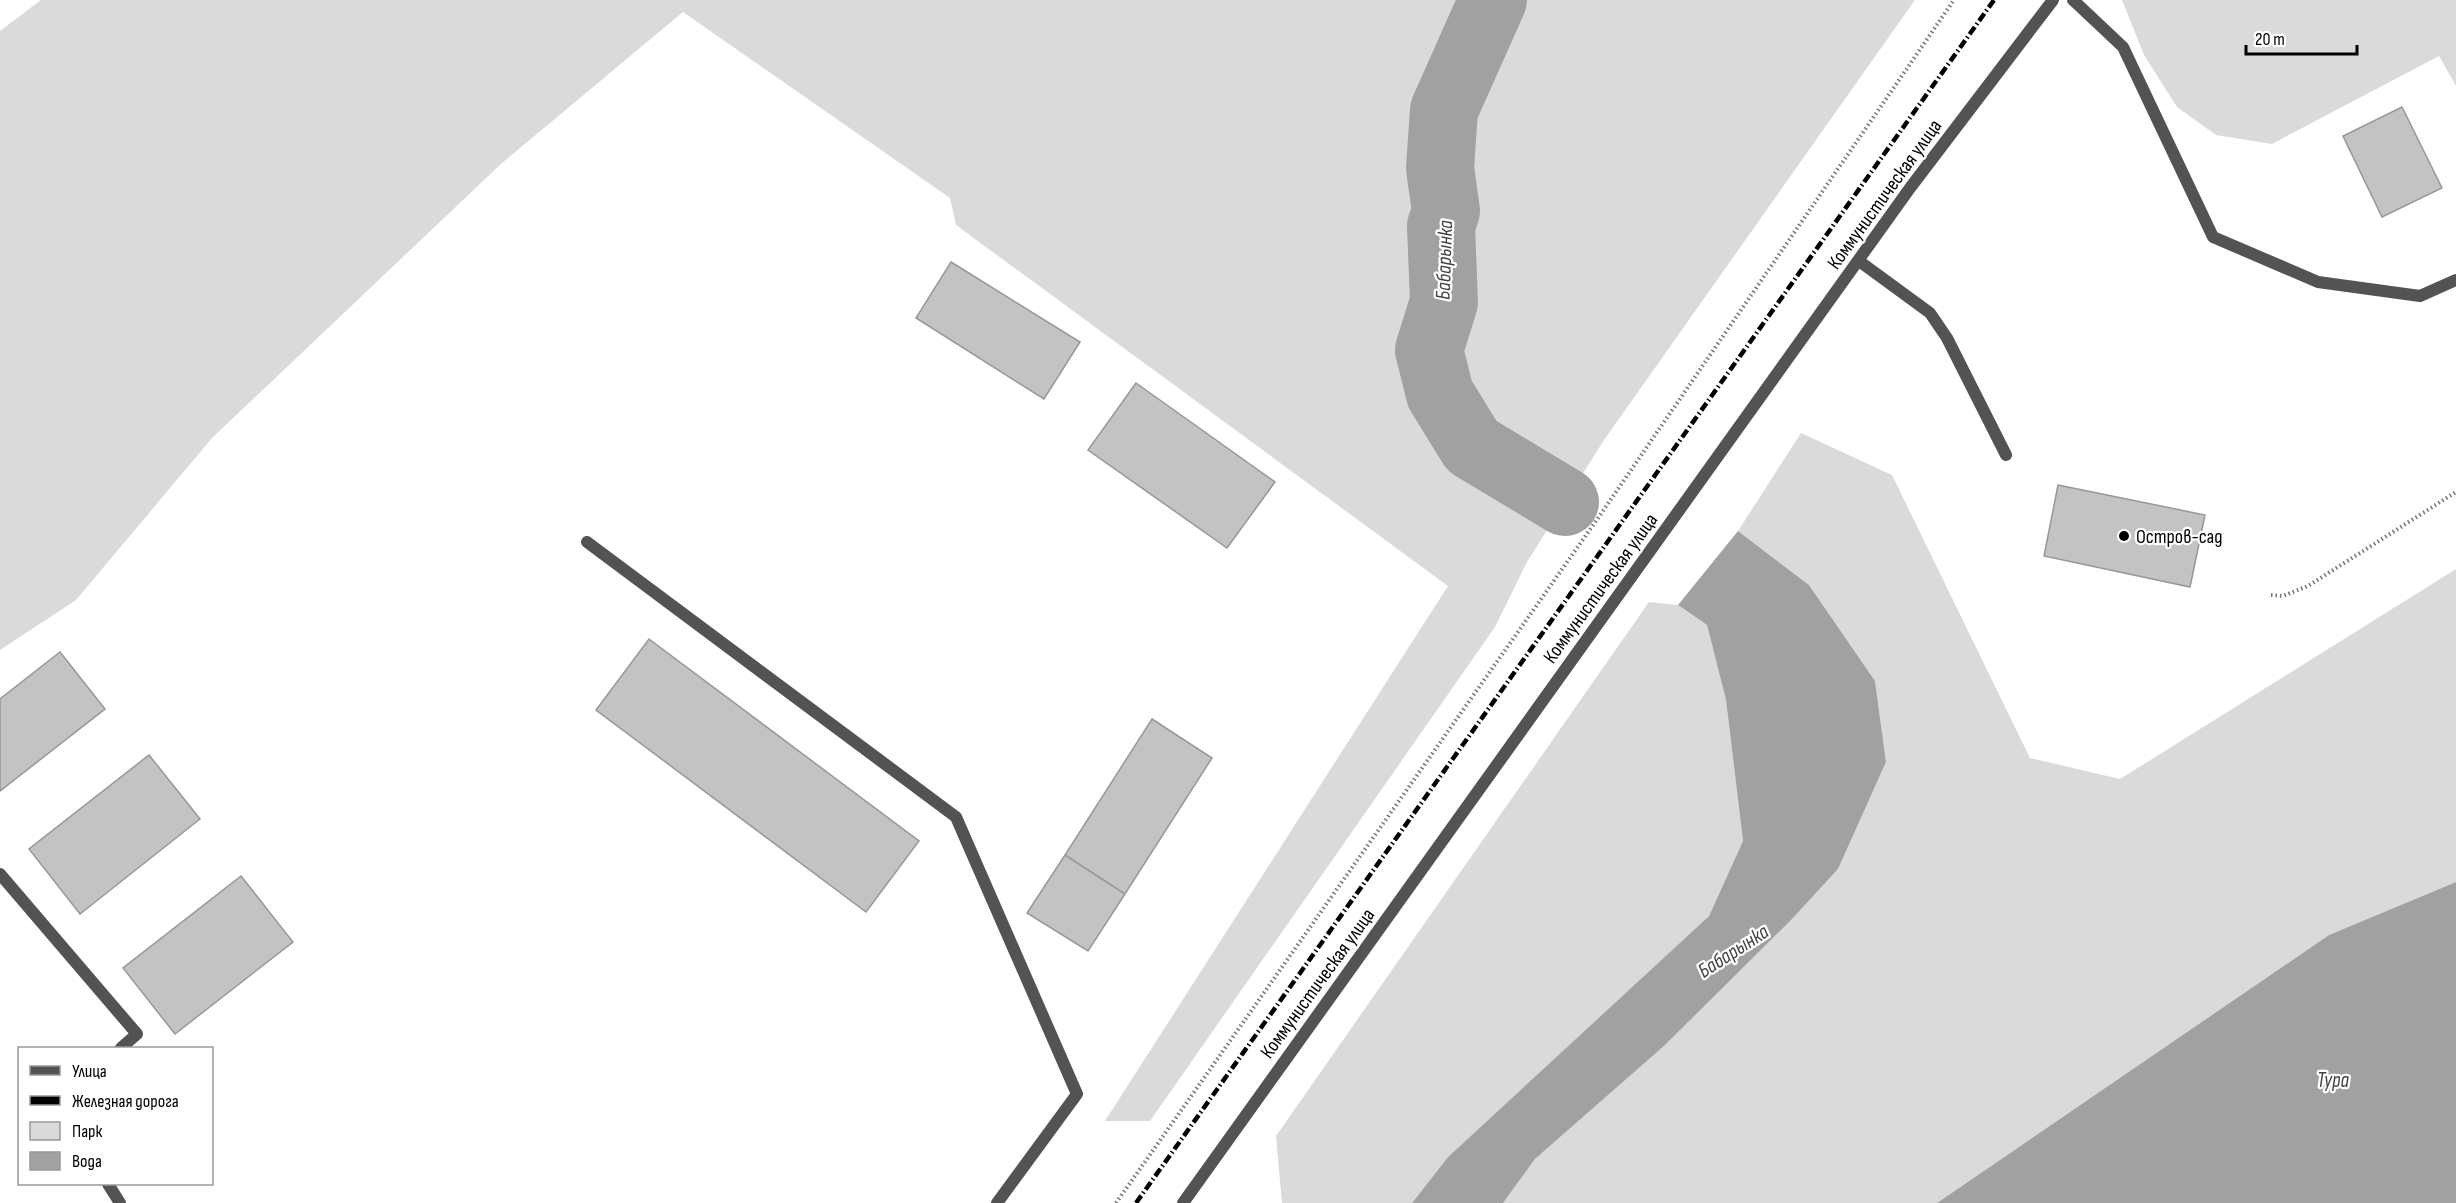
<svg xmlns="http://www.w3.org/2000/svg" width="2456" height="1203" font-family="'Sofia Sans Condensed',sans-serif">
	<style>
		.green { fill: #dadada }
		.water { fill: #a1a1a1 }
		.lines { fill: none; stroke-linecap: round; stroke-linejoin: round }
		.river { stroke: #a1a1a1; stroke-width: 68 }
		.building { fill: #c3c3c3; stroke: #979797; stroke-width: 1.5 }
		.path { stroke: #757575; stroke-width: 4; stroke-dasharray: 1.5 3; stroke-linecap: butt }
		.lane { stroke: #535353; stroke-width: 12 }
		.street { stroke: #535353; stroke-width: 12 }
		.rail { stroke: #000; stroke-width: 4.5; stroke-dasharray: 9 3 1.5 3; stroke-linecap: butt }
		.poi-dot { fill: #000; stroke: #fff; stroke-width: 2 }
		.labels { text-anchor: middle; stroke-width: 4.5; stroke-linejoin: round; paint-order: stroke }
		.street-label { font-size: 20px; fill: #000; stroke: #fff }
		.poi-label { font-size: 20px; fill: #000; stroke: #fff; text-anchor: start }
		.water-label { font-size: 21px; font-style: italic; fill: #424242; stroke: #fff }
	</style>
	<rect width="100%" height="100%" fill="#fff"/>
	<path class="green" d="M41,0h1874l-311,440 -77,122 -32,65 -345,494h-45l343,-535 -492,-361 -6,-27 -267,-186 -181,151 -290,275 -136,162 -76,50v-619z
		M2122,0h334v86l-17,-30 -167,88 -56,-9 -39,-28 -33,-52z
		M1801,433l91,42 138,283 90,21 336,-210v313l-127,53 -392,268h-434l32,-44 129,-113 128,-127 46,-50 48,-107 -11,-81 -66,-96 -71,-54z
		M1649,602l29,3 29,20 19,75 17,141 -34,75 -261,241 -36,46h-130l-6,-67z"/>
	<path class="water" d="M1738,531l71,54 66,96 11,81 -48,107 -46,50 -128,127 -129,113 -32,44h-91l36,-46 261,-241 34,-75 -17,-141 -19,-75 -29,-20z
		M2456,882v321h-519l392,-268z"/>
	<g class="lines">
		<path class="river" d="M1493,0l-49,110 -4,58 6,43 -5,15 3,76 -15,48 11,44 32,52 93,56"/>
	</g>
	<path class="building" d="M2402,107l40,81 -60,29 -39,-81z
		M951,262l129,80 -36,57 -128,-81z
		M1136,383l139,99 -48,66 -139,-98z
		M2058,485l147,30 -15,72 -146,-31z
		M649,639l270,202 -53,71 -270,-202z
		M60,652l45,57 -105,82v-92z
		M1152,719l60,39 -87,136 -60,-39z
		M149,755l51,64 -120,95 -51,-65z
		M1065,855l60,39 -37,57 -61,-38z
		M241,876l52,66 -118,92 -52,-66z"/>
	<g class="lines">
		<path class="path" d="M2271,595l12,1 25,-10 148,-94
			M1116,1203l480,-682 358,-521"/>
		<path class="lane" d="M2073,0l50,47 90,190 105,45 102,14 36,-16
			M1859,261l71,52 17,25 59,117
			M587,542l369,275 121,277 -80,109
			M0,874l137,160 -16,14
			M108,1184l12,19"/>
		<path class="street" d="M1183,1203l727,-1015 143,-188"/>
		<path class="rail" d="M1136,1203l858,-1203"/>
	</g>
	<circle class="poi-dot" cx="2124" cy="536" r="6"/>
	<g class="labels">
		<g class="street-label">
			<text transform="translate(1884 194) rotate(-54)" y="7">Коммунистическая улица</text>
			<text transform="translate(1600 588) rotate(-54)" y="7">Коммунистическая улица</text>
			<text transform="translate(1317 983) rotate(-54)" y="7">Коммунистическая улица</text>
		</g>
		<g class="poi-label">
			<text x="2136" y="543">Остров-сад</text>
		</g>
		<g class="water-label">
			<text transform="translate(1444 260) rotate(-88)" y="7">Бабарынка</text>
			<text transform="translate(1733 951) rotate(-33)" y="7">Бабарынка</text>
			<text x="2333" y="1087">Тура</text>
		</g>
	</g>
	<rect x="18" y="1047" width="195" height="138" fill="#ffffff" stroke="#999999" stroke-width="1.5"/>
	<rect x="30" y="1066" width="30" height="9" fill="#535353" stroke="#999999" stroke-width="1.5"/>
	<text x="72" y="1077" font-size="18" fill="#000000">Улица</text>
	<rect x="30" y="1096" width="30" height="9" fill="#000000" stroke="#999999" stroke-width="1.5"/>
	<text x="72" y="1107" font-size="18" fill="#000000">Железная дорога</text>
	<rect x="30" y="1122" width="30" height="18" fill="#dadada" stroke="#999999" stroke-width="1.5"/>
	<text x="72" y="1137" font-size="18" fill="#000000">Парк</text>
	<rect x="30" y="1152" width="30" height="18" fill="#a1a1a1" stroke="#999999" stroke-width="1.5"/>
	<text x="72" y="1167" font-size="18" fill="#000000">Вода</text>
	<path d="M2246 45v9h111v-9" fill="none" stroke="#000000" stroke-width="3"/>
	<text x="2255" y="45" font-size="18" fill="#000000" stroke="#ffffff" stroke-width="4.5" paint-order="stroke">20 m</text>
</svg>
